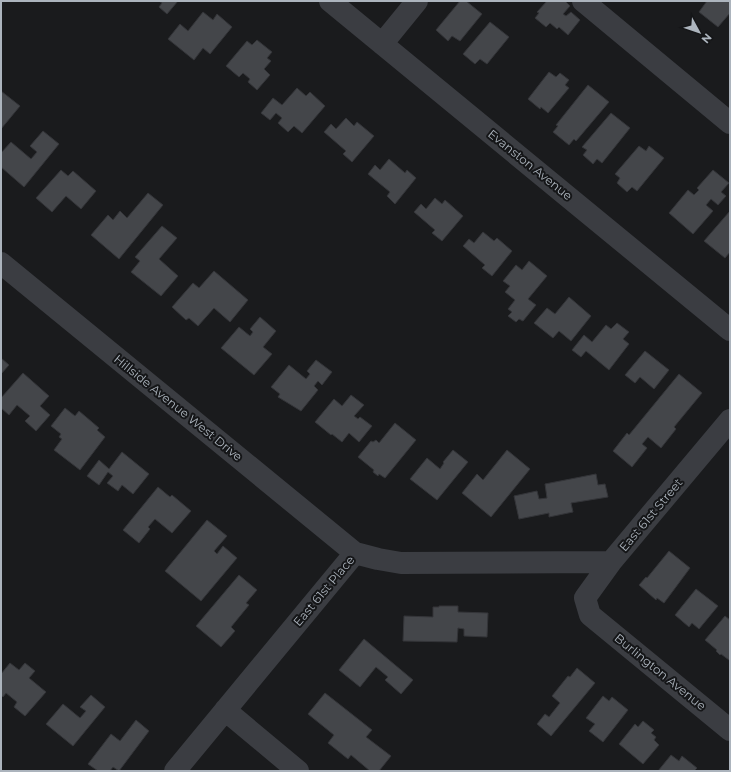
<svg xmlns="http://www.w3.org/2000/svg" width="731" height="772" font-family="Montserrat,sans-serif">
	<style>
		.building { fill: #44464a; stroke: #343539 }
		.lines { fill: none; stroke-linecap: round; stroke-linejoin: round }
		.minor { stroke: #3b3d42; stroke-width: 22 }
		.labels { text-anchor: middle; stroke-width: 4; stroke-linejoin: round; paint-order: stroke }
		.street-label { font-size: 12px; fill: #acb4bd; stroke: #151618 }
	</style>
	<rect width="100%" height="100%" fill="#1a1b1d"/>
	<path class="building" d="M159,1h19l-11,13 -8,-7 3,-4z
		M460,1h6l16,13 -22,27 -8,-5 -4,5 -12,-11z
		M547,1h18l5,5 -7,8 3,2 5,-4 9,8 -12,15 -9,-8 -2,2 -7,-6 -4,4 -11,-9 4,-5 -2,-1z
		M707,1h23v12l-12,14 -19,-15z
		M203,12l10,8 4,-6 15,13 -22,27 -7,-6 -9,12 -26,-21 12,-15 8,7z
		M490,22l19,15 -22,27 -7,-5 -5,5 -12,-10z
		M257,40l15,12 -5,6 4,3 -7,8 6,6 -13,15 -9,-8 2,-3 -7,-6 -4,4 -13,-11 21,-25 5,4z
		M549,72l7,5 4,-4 9,7 -4,5 4,3 -21,25 -7,-6 -1,2 -12,-10z
		M588,85l21,17 -33,39 -2,-2 -5,6 -16,-13 5,-6 -2,-1z
		M297,88l9,8 4,-4 15,14 -23,27 -8,-7 -6,6 -10,-9 4,-5 -6,-5 -6,7 -9,-7 12,-15 9,7z
		M1,91l19,15 -19,23z
		M611,113l19,15 -28,35 -5,-4 -4,5 -10,-9 4,-5 -5,-3z
		M346,118l8,8 3,-4 17,14 -22,26 -9,-8 3,-3 -22,-19 7,-8 5,5z
		M43,131l16,13 -35,43 -23,-20v-14l10,-11 20,17 6,-7 -7,-6z
		M639,146l7,5 3,-5 15,12 -27,33 -5,-4 -5,5 -10,-9 3,-5 -5,-4z
		M389,159l16,14 2,-3 9,8 -21,26 -8,-8 3,-4 -22,-18 7,-9 5,5z
		M61,170l7,6 5,-5 23,20 -15,18 -15,-13 -14,16 -16,-14z
		M713,170l16,13 -8,9 5,4 -8,9 -7,-6 -5,6 7,6 -20,23 -24,-21 19,-23 6,5 5,-5 -2,-2z
		M148,193l15,12 -44,54 -28,-24 17,-20 5,5 7,-9 7,7z
		M435,198l7,6 3,-4 18,16 -21,25 -10,-8 3,-3 -21,-18 7,-8 5,5z
		M730,211v41l-5,6 -21,-17z
		M162,226l15,12 -18,21 19,17 -17,20 -30,-24 9,-11 -5,-4z
		M483,232l11,9 3,-3 15,13 -20,25 -10,-8 3,-3 -22,-19 6,-7 5,4z
		M529,261l18,15 -19,23 8,6 -13,16 -4,-2 -3,3 -8,-6 4,-4 -4,-3 7,-9 -10,-8 5,-6 -7,-5 13,-16 6,5z
		M214,271l34,29 -18,22 -16,-14 -16,18 -9,-8 -3,2 -14,-13 21,-24 6,5z
		M569,297l22,19 -20,25 -12,-10 -6,7 -19,-15 13,-15 8,6z
		M260,317l16,14 -13,16 9,7 -18,21 -33,-27 18,-21 11,9 3,-4 -3,-3z
		M617,323l12,9 -6,7 6,5 -20,26 -23,-19 -5,6 -9,-7 12,-15 8,7 14,-17 5,4z
		M645,351l24,19 -15,19 -14,-12 -5,6 -10,-8z
		M1,358l8,7 -8,9z
		M316,360l16,12 -10,13 -4,-4 -4,5 4,4 -17,21 -23,-14 2,-3 -9,-7 18,-22 17,14 4,-5 -3,-3z
		M23,373l26,23 -9,10 10,9 -14,16 -11,-10 5,-5 -13,-11 -8,10 -8,-7v-10z
		M679,374l23,19 -28,34 2,2 -15,19 -13,-11 -6,7 5,4 -15,19 -19,-16 14,-18 2,2z
		M351,395l13,10 -10,11 4,3 2,-2 12,9 -13,16 -10,-9 -7,9 -10,-8 -1,1 -16,-13 19,-23 8,7z
		M65,408l10,8 4,-5 20,17 -2,2 8,7 -25,33 -26,-20 8,-11 -3,-2 2,-3 -10,-8z
		M395,423l21,17 -31,38 -6,-4 -1,2 -5,-4 1,-2 -16,-13 13,-16 2,1 3,-2 3,3z
		M453,450l15,12 -31,38 -27,-21 17,-21 13,11 4,-6 -1,-1z
		M507,450l23,19 -39,48 -29,-24 15,-19 6,6z
		M122,452l27,22 -16,20 -11,-9 -4,6 -11,-8 6,-7 -5,-4 -9,13 -12,-9 12,-16 10,9z
		M596,474l2,11 7,-1 3,13 -37,6 2,9 -24,5v-4l-30,6 -5,-23 23,-5 2,8 8,-1 -2,-14z
		M158,487l12,10 2,-2 19,16 -19,22 -17,-14 -7,8 2,2 -11,14 -16,-13z
		M207,520l20,16 -13,15 3,3 6,-8 14,12 -36,43 -36,-30z
		M669,551l21,17 -26,35 -7,-5 -1,2 -17,-15 7,-8 1,1z
		M239,575l18,15 -11,13 3,2 -18,22 4,4 -14,16 -25,-21z
		M696,589l22,17 -19,23 -7,-6 -3,4 -14,-12z
		M439,606h19v6l30,1 -1,24 -23,-1v-7l-6,-1 -1,14 -54,-1 1,-25 29,1v-10h6z
		M725,616l5,4v38l-1,2 -8,-6 -1,1 -4,-4 1,-1 -12,-10z
		M364,639l49,41 -12,14 -16,-14 3,-3 -12,-10 -16,20 -21,-17z
		M10,663l9,7 6,-7 10,8 -6,7 17,14 -21,24 -11,-9 3,-5 -11,-9 -3,4 -2,-2v-21z
		M577,668l18,15 -44,53 -14,-12 8,-10 4,3 11,-14 -8,-7 16,-20 2,1z
		M325,693l47,37 -6,7 25,19 -12,15h-9l-19,-16 -3,4 -20,-16 6,-8 -26,-21z
		M91,695l14,12 -32,39 -27,-22 17,-20 17,14 6,-7 -6,-4z
		M603,696l6,5 3,-4 16,13 -25,32 -14,-11 6,-7 -9,-6z
		M136,720l13,11 -30,40 -6,-4 -3,4h-12l-10,-7 23,-30 9,7z
		M643,721l11,9 -3,3 5,4 -2,3 5,5 -16,19 -24,-20 16,-20 3,3z
		M671,755l8,6 3,-5 15,12 -3,3h-36z"/>
	<g class="lines">
		<path class="minor" d="M330,1l400,329
			M583,1l147,122
			M382,44l35,-43
			M1,263l354,290
			M730,420l-119,142 -26,36 5,17 140,115
			M225,710l73,61
			M175,771l180,-218 23,6 23,4 210,-1"/>
	</g>
	<g class="labels">
		<g class="street-label">
			<text transform="translate(530 165) rotate(39)" y="4">Evanston Avenue</text>
			<text transform="translate(178 408) rotate(39)" y="4">Hillside Avenue West Drive</text>
			<text transform="translate(651 515) rotate(-50)" y="4">East 61st Street</text>
			<text transform="translate(324 591) rotate(-50)" y="4">East 61st Place</text>
			<text transform="translate(660 672) rotate(39)" y="4">Burlington Avenue</text>
		</g>
	</g>
	<rect width="731" height="772" fill="none" stroke="#acb4bd" stroke-width="4"/>
	<g transform="translate(699 32) rotate(130)" stroke="#151618" stroke-width="3" paint-order="stroke">
	<path d="M0-3L7 15L0 10L-7 15Z" fill="#acb4bd"/>
	<text y="-6" font-size="11" font-weight="bold" text-anchor="middle" fill="#acb4bd">N</text>
	</g>
</svg>
